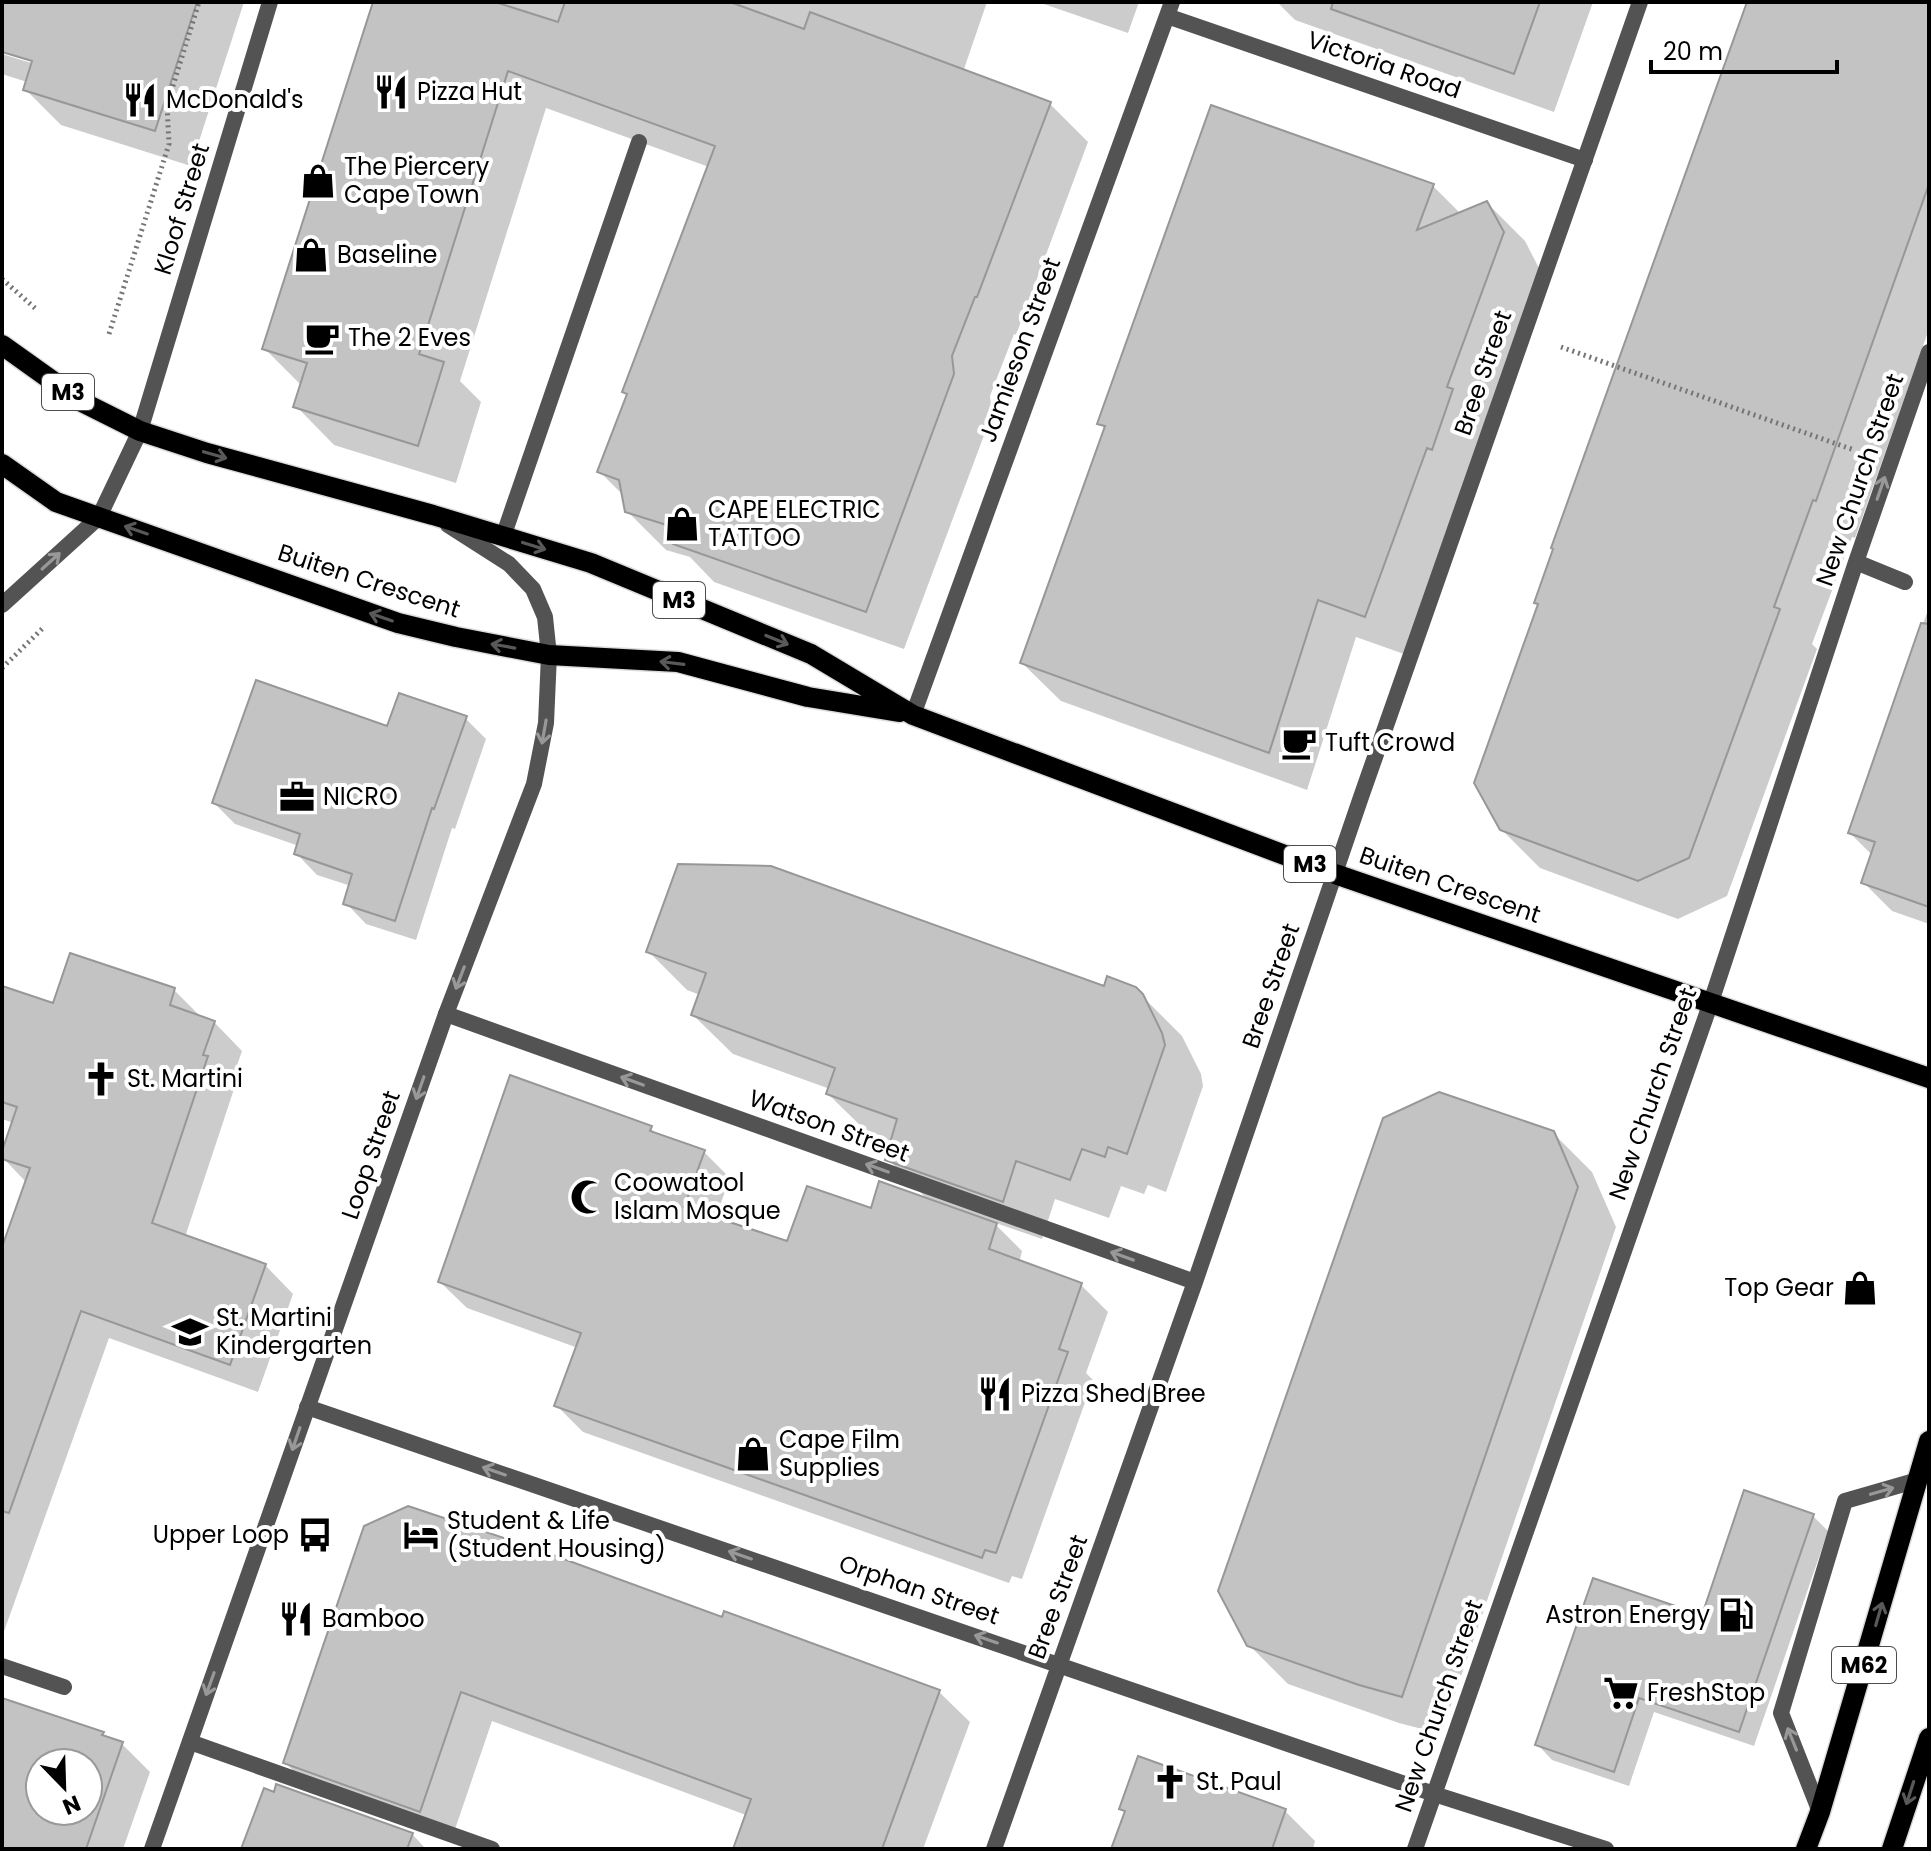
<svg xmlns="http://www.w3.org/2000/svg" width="1931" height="1851" font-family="Poppins,sans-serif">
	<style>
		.shadow { fill: #0003; fill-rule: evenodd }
		.building { fill: #c3c3c3; stroke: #979797; stroke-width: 2; fill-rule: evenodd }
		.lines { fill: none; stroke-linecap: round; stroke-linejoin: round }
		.primary-casing { stroke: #dbdbdb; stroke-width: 23 }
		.path { stroke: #757575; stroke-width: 5; stroke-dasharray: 2 4; stroke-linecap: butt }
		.service { stroke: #535353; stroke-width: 16 }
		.minor { stroke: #535353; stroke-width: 16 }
		.tertiary { stroke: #535353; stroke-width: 16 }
		.primary { stroke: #000; stroke-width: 20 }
		.oneway { stroke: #595959 }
		.oneway2 { stroke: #989898 }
		.labels { text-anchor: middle; stroke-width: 8; stroke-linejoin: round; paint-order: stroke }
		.shield { fill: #fff; stroke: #4c4c4c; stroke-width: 2 }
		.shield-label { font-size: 22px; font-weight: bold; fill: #000 }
		.street-label { font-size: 24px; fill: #000; stroke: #fff }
		.poi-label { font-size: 24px; fill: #000; stroke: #fff; text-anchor: start }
	</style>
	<rect width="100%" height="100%" fill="#fff"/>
	<path class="shadow" d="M2,2h242l-53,164 -130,-41 -36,-36 2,-7 -25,-8v-20l39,12 1,-4 -40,-13z
		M374,2h613l-24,70 87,32 38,38 -72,193 -2,-1 -24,62 2,18 -88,235 -190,-67 -24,-25 -24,-7 -39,-39 -3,-15 -24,-24 28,-77 -3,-3 84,-225 -163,-59 -86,273 21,21 -25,81 -122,-38 -38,-39 6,-20 -38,-38z
		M1038,2h101l-11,31z
		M1277,2h316l-39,110 -259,-92z
		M1749,2h180v327l-74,209 -3,-1 -40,107 5,5 -90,247 -49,23 -138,-51 -39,-39z
		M1433,186l28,28 26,-11 38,38 16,31 -137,382 -48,-17 -49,153 -246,-89 -39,-38 84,-233 -6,-6z
		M1929,607v317l-37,-13 -29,-29 9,-27 -22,-22z
		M465,718l21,21 -31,90 -3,-1 -36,112 -50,-16 -20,-21 5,-17 -34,-11 -20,-21 2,-8 -64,-22 -21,-21 175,-74z
		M648,951l457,38h30l47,47 19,38 2,12 -37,106 -18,-7 -4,9 -23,-8 -12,32 -54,-19 -13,40 -49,-17 29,29 -3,12 62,22 27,27 -22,61 7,7 -71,199 -10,-3 -3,7 -426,-151 -26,-26 21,-58 -111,-40 -27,-26 210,-154 9,8 45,16 26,26 -15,41 73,24 84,-32 57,-10 -41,-42 5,-17 -25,-9 -40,-39 2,-5 -97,-35 -40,-39 7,-20 -13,-5z
		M2,988l53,18 119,-16 29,29 11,3 28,29 -11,32 4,3 -50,151 80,28 28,29 -35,98 -149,-54 -107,299v-384l25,-70 -25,-26 12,-34 -12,-4z
		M1553,1133l39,39 24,55 -175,507 -42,-11 -111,-39 -39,-39z
		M1813,1516l15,15 -74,215 -100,-34 -25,74 -77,-26 -14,-15 165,-127z
		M366,1527l358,93 215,72 31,30 -47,127h-189l12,-34 -254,-94 -41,120 -135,-47 -30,-31z
		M2,1700l101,34 5,5 14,5 28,28 -27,77h-121zM40,1763h48v48h-48z
		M275,1795l137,39 14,15h-183z
		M1121,1809l164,2 30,30 -2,8h-200l13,-35z"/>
	<path class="building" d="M2,2h195l-42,129 -132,-41 9,-29 -30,-9z
		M373,2h122l63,20 7,-20h165l74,27 6,-17 241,90 -74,195h-2l-23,59 2,18 -88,238 -193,-68 -3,-18 -45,-14 -6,-32 -22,-8 30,-78 -5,-2 93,-246 -207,-75 -89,283 25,8 -26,84 -125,-39 14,-44 -45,-14z
		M1333,2h207l-26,72 -183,-65z
		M1747,2h182v182l-113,317 -3,-1 -39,107 6,2 -91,249 -51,23 -138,-51 -26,-47 64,-179 -4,-1 19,-54 -2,-1z
		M1211,105l223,79 -17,46 70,-29 17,31 -57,155 6,2 -21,61 -5,-2 -62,169 -47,-17 -49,153 -249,-90 85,-237 -8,-2z
		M1921,623l8,1v283l-68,-24 14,-41 -27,-9z
		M256,680l131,46 12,-33 68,23 -33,93 -2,-1 -37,113 -52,-17 9,-30 -58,-20 6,-20 -88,-31z
		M678,864l93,2 333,120 3,-10 29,11 7,7 19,39 3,12 -38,109 -19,-7 -3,10 -23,-8 -12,31 -54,-19 -13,41 -118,-42 12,-41 -71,-25 9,-26 -144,-53 15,-42 -60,-21z
		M70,953l105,35 -5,17 45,16 -12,34 5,1 -56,167 114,41 -36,101 -149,-54 -72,202 -7,-2v-264l28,-79 -28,-9v-8l15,-44 -15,-5v-116l51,17z
		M510,1075l142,51 -2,5 55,19 -21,57 103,34 20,-55 64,22 8,-27 118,42 -8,26 93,34 -23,66 9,3 -72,201 -11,-3 -3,8 -428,-152 27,-73 -143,-51z
		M1439,1092l115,39 24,56 -176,510 -43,-12 -112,-39 -29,-55 165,-473z
		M1744,1490l70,24 -75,218 -100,-34 -25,74 -79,-27 58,-167 109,37z
		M408,1506l123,41 191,70 2,-6 216,79 -58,159h-149l18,-50 -290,-107 -41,120 -137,-49 81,-237z
		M2,1698l102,34 -2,3 21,7 -37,107h-84zM40,1763h48v48h-48z
		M1138,1756l148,53 -14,40h-161l14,-38 -6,-2z
		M276,1784l137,49 -6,16h-166l23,-61 10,4z"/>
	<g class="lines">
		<g class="primary-casing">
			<path id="primary" d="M2,345l80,57 58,29 67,22 226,62 158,48 220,91 102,61 422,159 594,204
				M2,464l54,38 342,121 58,14 93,18 129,7 130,35 91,15
				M1806,1849l14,-37 109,-371
				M1892,1849l37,-111"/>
		</g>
		<path class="path" d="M2,279l34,30
			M109,334l60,-190 -2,-39 32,-103
			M1561,347l293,103
			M2,668l42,-41"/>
		<path class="service" d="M1167,16l418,144
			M503,537l136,-395
			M1856,562l49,20
			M913,715l259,-713
			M1711,1002l145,-440 73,-210
			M190,1742l302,107
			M1820,1812l-39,-99 64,-212 73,-21"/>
		<path class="minor" d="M446,1014l749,268
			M307,1407l1127,387 172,55
			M2,1666l62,21
			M994,1849l201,-567 166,-485 279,-795
			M1415,1849l296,-847"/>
		<path class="tertiary" d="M2,605l97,-88 41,-86 130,-429
			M152,1849l294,-835 88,-230 12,-61 3,-68 -4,-38 -12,-28 -24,-25 -61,-39"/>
		<use href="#primary" class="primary"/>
	</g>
	<defs><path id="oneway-shaft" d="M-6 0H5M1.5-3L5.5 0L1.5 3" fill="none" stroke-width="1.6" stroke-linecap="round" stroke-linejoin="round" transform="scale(2)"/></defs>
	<g class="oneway">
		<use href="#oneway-shaft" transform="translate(215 455) rotate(16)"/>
		<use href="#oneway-shaft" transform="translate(136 530) rotate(-161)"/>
		<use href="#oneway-shaft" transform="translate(534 546) rotate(17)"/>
		<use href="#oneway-shaft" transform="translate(381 617) rotate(-161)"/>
		<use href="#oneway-shaft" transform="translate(777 640) rotate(22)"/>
		<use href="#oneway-shaft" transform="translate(503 646) rotate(-170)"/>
		<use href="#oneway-shaft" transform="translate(672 663) rotate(-173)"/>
		<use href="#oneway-shaft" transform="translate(1879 1614) rotate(-74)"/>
		<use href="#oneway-shaft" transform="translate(1910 1793) rotate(108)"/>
	</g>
	<g class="oneway2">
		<use href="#oneway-shaft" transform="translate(1881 488) rotate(-71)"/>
		<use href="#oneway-shaft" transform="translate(51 561) rotate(-42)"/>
		<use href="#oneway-shaft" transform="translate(544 732) rotate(100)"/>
		<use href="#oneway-shaft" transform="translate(460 978) rotate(111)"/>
		<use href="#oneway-shaft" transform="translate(632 1081) rotate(-160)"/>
		<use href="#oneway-shaft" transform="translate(420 1088) rotate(109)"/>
		<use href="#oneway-shaft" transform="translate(877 1168) rotate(-160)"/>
		<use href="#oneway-shaft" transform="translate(1122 1256) rotate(-160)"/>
		<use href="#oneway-shaft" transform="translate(296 1439) rotate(109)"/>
		<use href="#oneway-shaft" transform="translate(494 1471) rotate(-161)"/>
		<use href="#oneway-shaft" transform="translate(1882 1491) rotate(-16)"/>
		<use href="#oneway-shaft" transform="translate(740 1555) rotate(-161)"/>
		<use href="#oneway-shaft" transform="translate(986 1639) rotate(-161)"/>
		<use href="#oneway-shaft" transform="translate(210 1684) rotate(110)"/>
		<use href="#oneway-shaft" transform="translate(1792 1739) rotate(-112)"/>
	</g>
	<defs>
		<g id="restaurant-bare" transform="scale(2.76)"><path d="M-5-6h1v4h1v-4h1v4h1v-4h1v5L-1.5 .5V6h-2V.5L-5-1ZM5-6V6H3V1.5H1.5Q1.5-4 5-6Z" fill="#000" stroke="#fff" stroke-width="2.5" paint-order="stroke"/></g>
		<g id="shop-bare" transform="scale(2.76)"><path d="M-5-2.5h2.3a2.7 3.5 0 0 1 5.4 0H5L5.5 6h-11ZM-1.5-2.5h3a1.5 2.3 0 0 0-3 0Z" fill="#000" stroke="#fff" stroke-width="2.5" paint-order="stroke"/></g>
		<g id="cafe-bare" transform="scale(2.76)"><path d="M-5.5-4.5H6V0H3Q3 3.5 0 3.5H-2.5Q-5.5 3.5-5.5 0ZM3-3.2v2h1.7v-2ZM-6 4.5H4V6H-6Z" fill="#000" stroke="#fff" stroke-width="2.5" paint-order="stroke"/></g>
		<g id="office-bare" transform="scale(2.76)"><path d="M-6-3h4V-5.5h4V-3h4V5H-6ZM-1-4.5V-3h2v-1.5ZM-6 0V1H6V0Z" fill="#000" stroke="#fff" stroke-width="2.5" paint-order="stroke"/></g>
		<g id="church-bare" transform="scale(2.76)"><path d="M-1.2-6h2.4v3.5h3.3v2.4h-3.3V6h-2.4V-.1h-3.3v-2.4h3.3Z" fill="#000" stroke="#fff" stroke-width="2.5" paint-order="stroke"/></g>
		<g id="mosque-bare" transform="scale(2.76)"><path d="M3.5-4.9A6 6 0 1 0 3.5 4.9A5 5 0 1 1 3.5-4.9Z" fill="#000" stroke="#fff" stroke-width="2.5" paint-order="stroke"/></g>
		<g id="school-bare" transform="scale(2.76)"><path d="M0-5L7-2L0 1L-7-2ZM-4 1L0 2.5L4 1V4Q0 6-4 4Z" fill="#000" stroke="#fff" stroke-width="2.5" paint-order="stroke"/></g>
		<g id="bus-bare" transform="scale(2.76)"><path d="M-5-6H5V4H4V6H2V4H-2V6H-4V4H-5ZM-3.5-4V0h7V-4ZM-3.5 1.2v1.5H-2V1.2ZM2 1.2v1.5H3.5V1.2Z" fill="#000" stroke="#fff" stroke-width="2.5" paint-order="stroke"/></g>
		<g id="hotel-bare" transform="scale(2.76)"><path d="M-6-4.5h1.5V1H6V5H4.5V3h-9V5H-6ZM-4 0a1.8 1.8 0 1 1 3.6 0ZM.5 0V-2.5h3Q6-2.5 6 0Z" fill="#000" stroke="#fff" stroke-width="2.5" paint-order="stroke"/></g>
		<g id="fuel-bare" transform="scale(2.76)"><path d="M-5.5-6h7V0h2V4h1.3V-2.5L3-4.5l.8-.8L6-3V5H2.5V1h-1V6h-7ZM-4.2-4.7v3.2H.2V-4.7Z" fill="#000" stroke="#fff" stroke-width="2.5" paint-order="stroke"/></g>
		<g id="supermarket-bare" transform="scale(2.76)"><path d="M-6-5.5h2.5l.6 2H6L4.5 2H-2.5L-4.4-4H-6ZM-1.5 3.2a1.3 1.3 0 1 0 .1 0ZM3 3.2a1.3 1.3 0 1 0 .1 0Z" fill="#000" stroke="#fff" stroke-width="2.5" paint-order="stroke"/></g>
	</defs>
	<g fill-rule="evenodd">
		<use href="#restaurant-bare" x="391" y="92"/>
		<use href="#restaurant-bare" x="140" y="100"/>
		<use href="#shop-bare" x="318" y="181"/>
		<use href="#shop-bare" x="311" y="255"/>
		<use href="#cafe-bare" x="322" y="338"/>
		<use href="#shop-bare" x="682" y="524"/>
		<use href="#cafe-bare" x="1299" y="743"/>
		<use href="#office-bare" x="297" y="797"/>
		<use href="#church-bare" x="101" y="1079"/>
		<use href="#mosque-bare" x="588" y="1197"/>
		<use href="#shop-bare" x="1860" y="1288"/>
		<use href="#school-bare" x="190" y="1332"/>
		<use href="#restaurant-bare" x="995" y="1394"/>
		<use href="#shop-bare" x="753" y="1454"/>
		<use href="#bus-bare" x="315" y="1535"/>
		<use href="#hotel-bare" x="421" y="1535"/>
		<use href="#fuel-bare" x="1736" y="1615"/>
		<use href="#restaurant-bare" x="296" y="1619"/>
		<use href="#supermarket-bare" x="1621" y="1693"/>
		<use href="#church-bare" x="1170" y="1782"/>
	</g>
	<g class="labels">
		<g class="shield">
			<rect x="42" y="374" width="52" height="36" rx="6"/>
			<rect x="653" y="582" width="52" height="36" rx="6"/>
			<rect x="1284" y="846" width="52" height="36" rx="6"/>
			<rect x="1832" y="1647" width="64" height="36" rx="6"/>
		</g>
		<g class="shield-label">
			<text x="68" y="400">M3</text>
			<text x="679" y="608">M3</text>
			<text x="1310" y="872">M3</text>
			<text x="1864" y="1673">M62</text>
		</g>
		<g class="street-label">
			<text transform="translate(1384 65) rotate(19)" y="8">Victoria Road</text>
			<text transform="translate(182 209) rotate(-73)" y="8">Kloof Street</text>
			<text transform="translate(1020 350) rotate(-70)" y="8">Jamieson Street</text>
			<text transform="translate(1483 373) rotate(-71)" y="8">Bree Street</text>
			<text transform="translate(1860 480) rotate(-71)" y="8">New Church Street</text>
			<text transform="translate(369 581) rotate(18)" y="8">Buiten Crescent</text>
			<text transform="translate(1450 885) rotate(19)" y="8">Buiten Crescent</text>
			<text transform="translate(1271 986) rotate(-71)" y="8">Bree Street</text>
			<text transform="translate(1653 1094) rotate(-71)" y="8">New Church Street</text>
			<text transform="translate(829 1126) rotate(20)" y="8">Watson Street</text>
			<text transform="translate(371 1155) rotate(-71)" y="8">Loop Street</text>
			<text transform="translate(919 1590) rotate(19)" y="8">Orphan Street</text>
			<text transform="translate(1058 1597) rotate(-70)" y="8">Bree Street</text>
			<text transform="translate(1439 1706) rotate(-71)" y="8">New Church Street</text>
		</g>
		<g class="poi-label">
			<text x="417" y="100">Pizza Hut</text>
			<text x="166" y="108">McDonald's</text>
			<text x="344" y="175">The Piercery<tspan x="344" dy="28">Cape Town</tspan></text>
			<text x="337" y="263">Baseline</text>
			<text x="348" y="346">The 2 Eves</text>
			<text x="708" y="518">CAPE ELECTRIC<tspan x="708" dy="28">TATTOO</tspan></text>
			<text x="1325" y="751">Tuft Crowd</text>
			<text x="323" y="805">NICRO</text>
			<text x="127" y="1087">St. Martini</text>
			<text x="614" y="1191">Coowatool<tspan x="614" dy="28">Islam Mosque</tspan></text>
			<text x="1834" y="1296" text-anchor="end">Top Gear</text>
			<text x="216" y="1326">St. Martini<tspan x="216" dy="28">Kindergarten</tspan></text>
			<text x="1021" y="1402">Pizza Shed Bree</text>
			<text x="779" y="1448">Cape Film<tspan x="779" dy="28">Supplies</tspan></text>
			<text x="447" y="1529">Student &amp; Life<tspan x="447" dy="28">(Student Housing)</tspan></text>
			<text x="289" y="1543" text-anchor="end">Upper Loop</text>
			<text x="1710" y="1623" text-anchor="end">Astron Energy</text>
			<text x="322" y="1627">Bamboo</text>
			<text x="1647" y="1701">FreshStop</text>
			<text x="1196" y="1790">St. Paul</text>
		</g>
	</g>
	<rect width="1931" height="1851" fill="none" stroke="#000000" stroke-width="8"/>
	<g transform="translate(64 1787) rotate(157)"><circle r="38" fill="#ffffff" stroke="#999999" stroke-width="2"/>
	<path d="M0-6L14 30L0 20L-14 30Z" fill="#000000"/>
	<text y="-12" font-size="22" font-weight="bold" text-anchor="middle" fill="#000000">N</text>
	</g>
	<path d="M1651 60v12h186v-12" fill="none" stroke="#000000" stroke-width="4"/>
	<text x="1663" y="60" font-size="24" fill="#000000" stroke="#ffffff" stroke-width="6" paint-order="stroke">20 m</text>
</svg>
